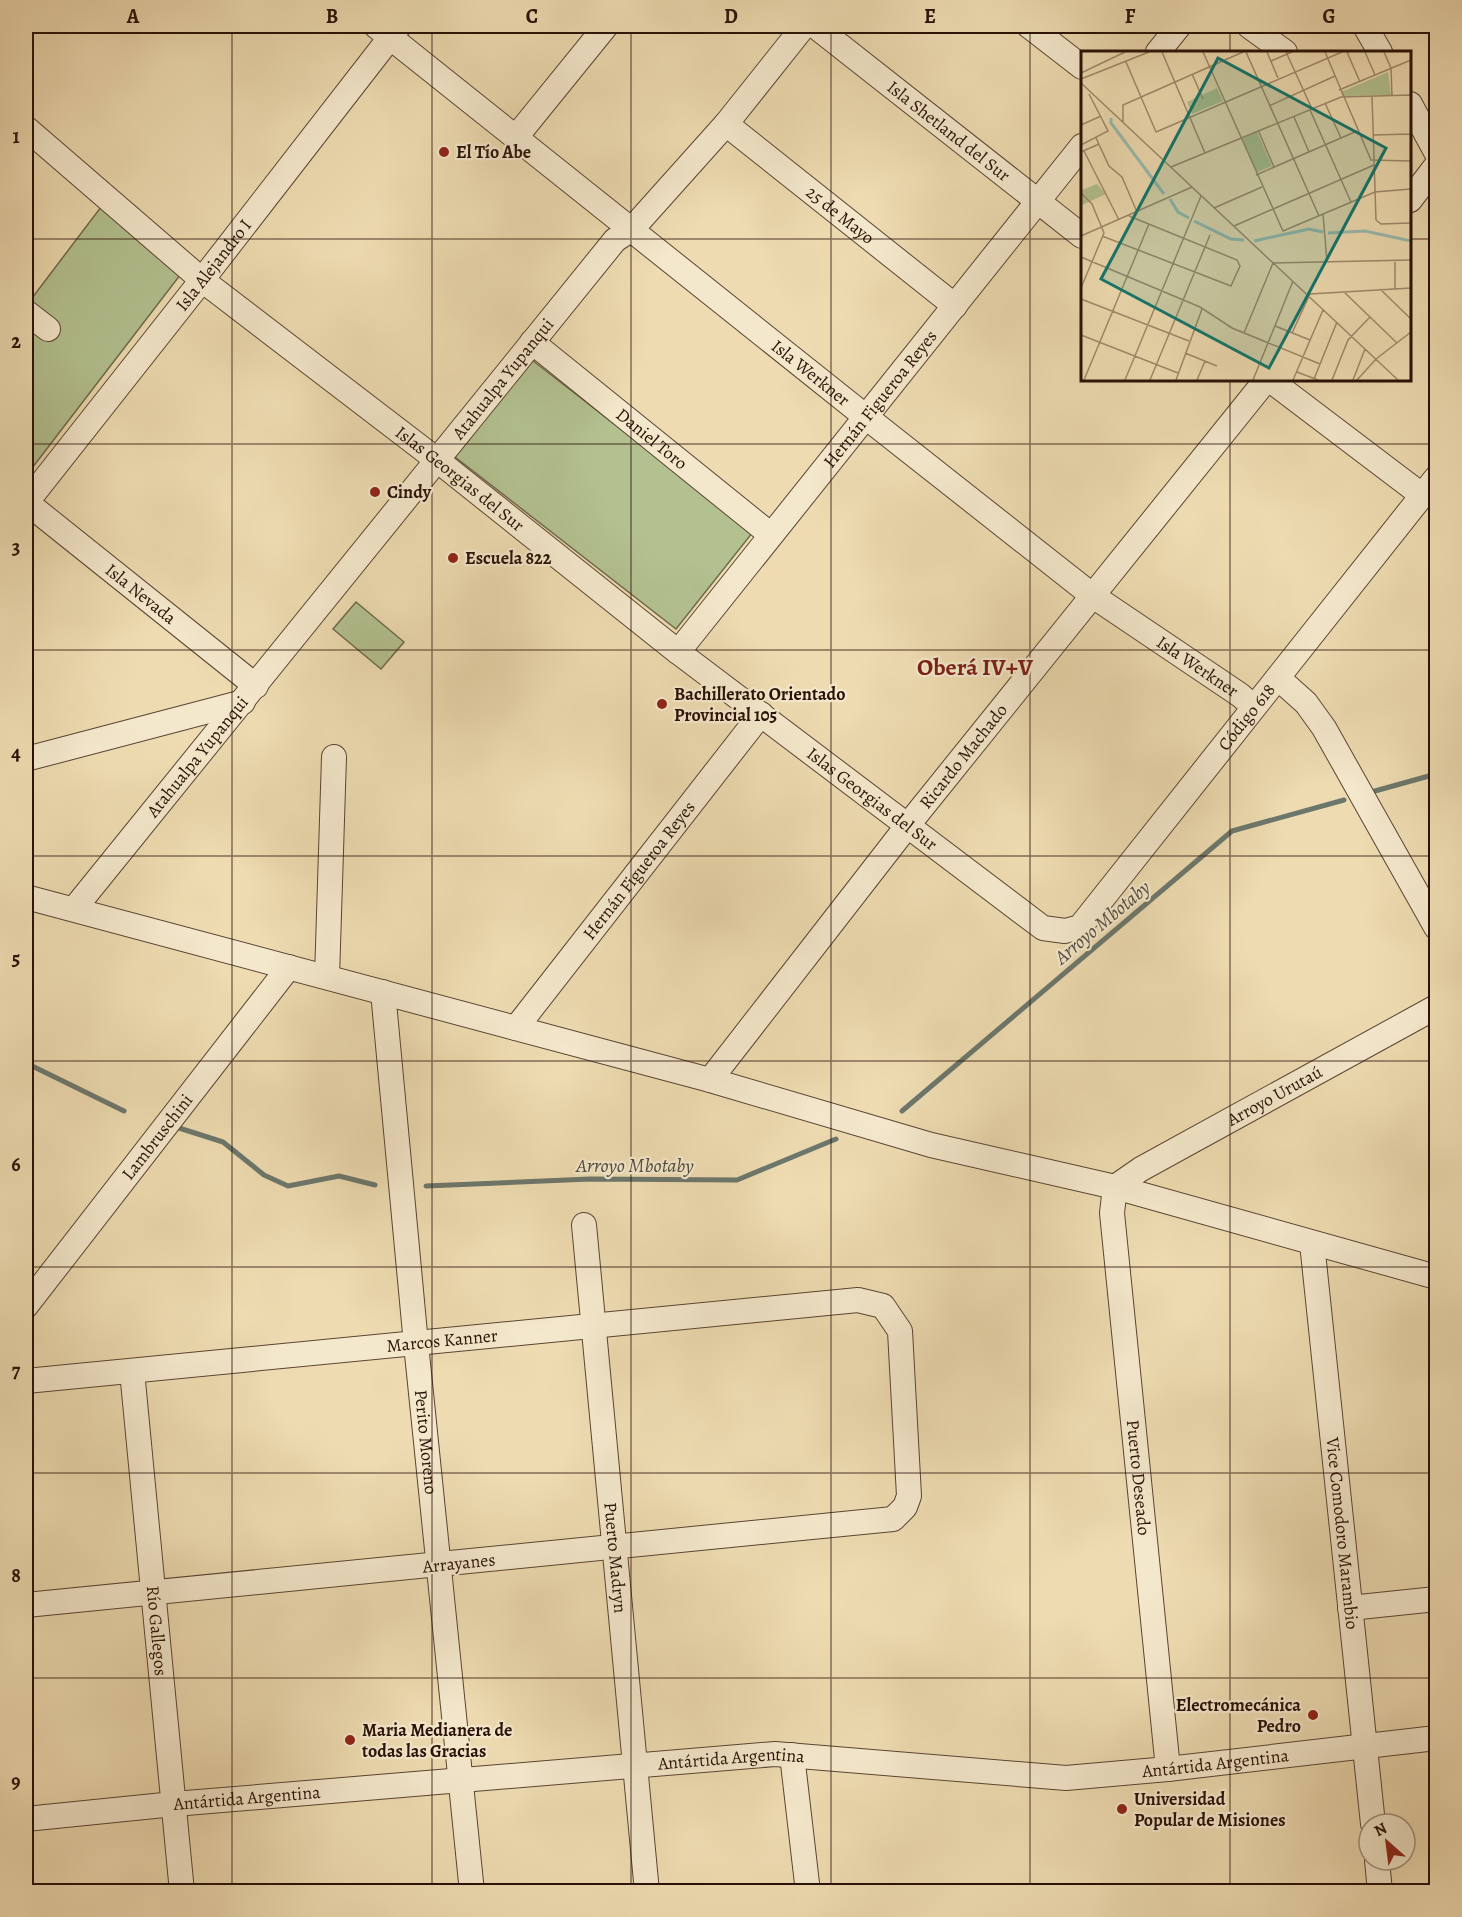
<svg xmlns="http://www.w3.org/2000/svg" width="1462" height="1917" font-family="Alegreya,serif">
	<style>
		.green { fill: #b3c190; stroke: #6e694c; stroke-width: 1.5 }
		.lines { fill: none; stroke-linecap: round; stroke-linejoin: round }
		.stream { stroke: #6c776c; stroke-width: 5 }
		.minor-casing { stroke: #5a4432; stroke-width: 26 }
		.minor { stroke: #f4e8cc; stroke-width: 24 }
		.grid { fill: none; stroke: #291107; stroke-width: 1.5; stroke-opacity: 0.55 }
		.poi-dot { fill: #8f2418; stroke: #f4e8cc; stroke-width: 2 }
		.labels { text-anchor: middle; stroke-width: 4.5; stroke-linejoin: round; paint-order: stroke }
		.street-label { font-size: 18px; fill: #291107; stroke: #f4e8cc }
		.poi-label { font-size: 18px; font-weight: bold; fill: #291107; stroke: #f4e8cc; text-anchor: start }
		.water-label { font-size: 20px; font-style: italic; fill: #504c42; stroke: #f4e8cc }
		.district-label { font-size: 24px; font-weight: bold; fill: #7a1f14; stroke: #f4e8cc }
		.inset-river { fill: none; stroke: #99bbaf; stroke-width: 3 }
		.inset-road { fill: none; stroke: #9f8a6d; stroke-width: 1.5 }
		.view { fill: #0f766e; fill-opacity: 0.15; stroke: #0f766e; stroke-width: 3 }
		.inset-edge { fill: none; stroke: #291107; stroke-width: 3 }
		.neatline { fill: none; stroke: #291107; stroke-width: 2 }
		.grid-label { font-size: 20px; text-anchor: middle; font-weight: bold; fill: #291107 }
	</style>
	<rect width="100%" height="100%" fill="#eedbb1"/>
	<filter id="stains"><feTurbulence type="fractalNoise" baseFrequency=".00333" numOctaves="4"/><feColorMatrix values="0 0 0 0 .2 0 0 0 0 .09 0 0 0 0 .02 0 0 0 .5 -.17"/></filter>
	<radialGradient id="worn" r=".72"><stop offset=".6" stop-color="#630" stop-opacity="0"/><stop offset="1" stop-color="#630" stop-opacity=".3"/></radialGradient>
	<path class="green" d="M101,207l83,63 -155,202 -3,-3v-163z
		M532,360l221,172 -77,97 -221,-172z
		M356,602l48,40 -23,27 -48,-40z"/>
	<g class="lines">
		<path class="stream" d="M1375,791l61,-17
			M26,1063l98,48
			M902,1111l330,-280 112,-31
			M179,1128l44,14 41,33 24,11 51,-10 36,9
			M426,1186l164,-7 147,1 99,-41"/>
		<g class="minor-casing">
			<g id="minor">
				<path id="s1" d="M376,26l490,391 227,179 147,99 14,12"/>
				<path id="s2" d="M815,26l267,210"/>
				<path d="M1029,26l53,41"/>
				<path d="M1249,26l36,26"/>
				<path d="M1365,26l15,26"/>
				<path d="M1158,52l21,-26"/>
				<path d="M1410,104l26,48"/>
				<path id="s3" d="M726,124l229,182"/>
				<path id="s4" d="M26,128l176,152 235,180 241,192 365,276 22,3 15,-4 356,-449"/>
				<path d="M516,137l90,-111"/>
				<path d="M1410,200l26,-34"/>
				<path d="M26,312l22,17"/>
				<path id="s5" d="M532,342l239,193"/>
				<path d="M1270,380l153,116"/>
				<path id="s6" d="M26,502l230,184"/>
				<path id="s7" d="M26,503l176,-223 197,-254"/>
				<path id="s8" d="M678,652l404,-506"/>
				<path d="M1278,678l28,25 18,25 112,199"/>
				<path d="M26,759l217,-57"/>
				<path d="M26,897l684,183 221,65 184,42 321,90"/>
				<path id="s9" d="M74,909l541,-669 17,-11 94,-105 78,-98"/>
				<path d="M327,977l7,-220"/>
				<path id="s10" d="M383,992l33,352 56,548"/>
				<path id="s11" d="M516,1028l245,-314"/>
				<path id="s12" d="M710,1080l198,-255 358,-445"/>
				<path id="s13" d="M1115,1187l-3,26 56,556"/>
				<path id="s14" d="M1115,1187l26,-18 295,-162"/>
				<path id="s15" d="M584,1225l63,667"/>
				<path id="s16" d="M1312,1243l61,581"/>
				<path id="s17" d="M26,1306l263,-339"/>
				<path id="s18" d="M132,1371l50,521"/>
				<path id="s19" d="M26,1381l832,-81 25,6 17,25 9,165 -4,11 -12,12 -867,86"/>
				<path d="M1350,1608l86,-9"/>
				<path d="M792,1755l16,137"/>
				<path id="s20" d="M26,1819l148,-15 601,-50 291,24 102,-9 268,-31"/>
				<path d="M1377,1860l3,32"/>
			</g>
		</g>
		<use href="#minor" class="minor"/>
	</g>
	<path class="grid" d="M232,26v1866M432,26v1866M631,26v1866M831,26v1866M1030,26v1866M1230,26v26M26,239h1056M1410,239h26M1230,380v1512M26,444h1410M26,650h1410M26,856h1410M26,1061h1410M26,1267h1410M26,1473h1410M26,1678h1410"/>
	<g class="poi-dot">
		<circle cx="444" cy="152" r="6"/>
		<circle cx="375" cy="492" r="6"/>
		<circle cx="453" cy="558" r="6"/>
		<circle cx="662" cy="704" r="6"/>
		<circle cx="1313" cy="1715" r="6"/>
		<circle cx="350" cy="1740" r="6"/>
		<circle cx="1122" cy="1809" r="6"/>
	</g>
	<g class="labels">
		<g class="street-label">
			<text dy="6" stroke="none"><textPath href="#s2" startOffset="170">Isla Shetland del Sur</textPath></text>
			<text dy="6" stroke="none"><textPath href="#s3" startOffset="146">25 de Mayo</textPath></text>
			<text dy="6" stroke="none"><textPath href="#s7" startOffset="303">Isla Alejandro I</textPath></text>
			<text dy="6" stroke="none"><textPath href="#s1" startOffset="556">Isla Werkner</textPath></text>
			<text dy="6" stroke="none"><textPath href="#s9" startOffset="682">Atahualpa Yupanqui</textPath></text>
			<text dy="6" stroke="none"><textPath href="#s8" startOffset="324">Hernán Figueroa Reyes</textPath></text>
			<text dy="6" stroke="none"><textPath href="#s5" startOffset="154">Daniel Toro</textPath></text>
			<text dy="6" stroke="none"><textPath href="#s4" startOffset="558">Islas Georgias del Sur</textPath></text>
			<text dy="6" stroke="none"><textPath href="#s6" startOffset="147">Isla Nevada</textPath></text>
			<text dy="6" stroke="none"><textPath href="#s1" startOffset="1042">Isla Werkner</textPath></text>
			<text dy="6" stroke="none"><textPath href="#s4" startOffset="1600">Código 618</textPath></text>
			<text dy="6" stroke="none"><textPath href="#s12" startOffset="411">Ricardo Machado</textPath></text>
			<text dy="6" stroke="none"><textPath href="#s9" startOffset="196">Atahualpa Yupanqui</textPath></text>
			<text dy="6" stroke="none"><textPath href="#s4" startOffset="1080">Islas Georgias del Sur</textPath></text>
			<text dy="6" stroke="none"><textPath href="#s11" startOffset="200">Hernán Figueroa Reyes</textPath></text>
			<text dy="6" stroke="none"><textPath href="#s14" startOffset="184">Arroyo Urutaú</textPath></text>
			<text dy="6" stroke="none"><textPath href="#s17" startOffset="214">Lambruschini</textPath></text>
			<text dy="6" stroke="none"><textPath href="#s19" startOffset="418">Marcos Kanner</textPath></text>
			<text dy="6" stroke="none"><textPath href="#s10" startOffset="452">Perito Moreno</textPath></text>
			<text dy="6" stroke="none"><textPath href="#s13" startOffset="292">Puerto Deseado</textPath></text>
			<text dy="6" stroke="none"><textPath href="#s16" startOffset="292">Vice Comodoro Marambio</textPath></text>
			<text dy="6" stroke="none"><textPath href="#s15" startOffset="334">Puerto Madryn</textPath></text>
			<text transform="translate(459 1563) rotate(-6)" y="6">Arrayanes</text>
			<text dy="6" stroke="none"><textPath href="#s18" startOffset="261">Río Gallegos</textPath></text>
			<text dy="6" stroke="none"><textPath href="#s20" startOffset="708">Antártida Argentina</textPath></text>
			<text dy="6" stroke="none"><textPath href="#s20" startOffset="1194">Antártida Argentina</textPath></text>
			<text dy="6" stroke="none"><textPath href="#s20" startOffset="222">Antártida Argentina</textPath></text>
		</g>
		<g class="poi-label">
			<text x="456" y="158">El Tío Abe</text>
			<text x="387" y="498">Cindy</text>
			<text x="465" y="564">Escuela 822</text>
			<text x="674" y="700">Bachillerato Orientado<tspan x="674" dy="21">Provincial 105</tspan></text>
			<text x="1301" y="1711" text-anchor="end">Electromecánica<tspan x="1301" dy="21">Pedro</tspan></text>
			<text x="362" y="1736">Maria Medianera de<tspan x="362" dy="21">todas las Gracias</tspan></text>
			<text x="1134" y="1805">Universidad<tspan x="1134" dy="21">Popular de Misiones</tspan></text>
		</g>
		<g class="water-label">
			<text transform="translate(1102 922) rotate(-40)" y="7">Arroyo Mbotaby</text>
			<text x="635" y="1172">Arroyo Mbotaby</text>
		</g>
		<g class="district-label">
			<text x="975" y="675">Oberá IV+V</text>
		</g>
	</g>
	<g transform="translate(1081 51)">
		<rect width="330" height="330" fill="#eedbb1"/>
		<path d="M307,21l3,23 -49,1 -1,-4zM136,37l6,13 -31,13 -5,-12zM176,81l15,34 -15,6 -15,-33zM16,133l9,10 -24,11 -1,6 1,-21z" fill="#b3c190"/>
		<path class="inset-river" d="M30,67v5l53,71M89,148l8,13 11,6M113,170l37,18 13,1M247,182l37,-2 46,10M173,190l55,-12 14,3"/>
		<path class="inset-road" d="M81,1l43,101M122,1l80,179 92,-39 36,-3M165,1l73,164M186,1l11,26M205,1l26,57M244,1l46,108 40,1M266,1l13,30M284,1l10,23M303,1l7,16 1,28M190,10l21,-9M45,11l30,70M0,22l44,-21M111,23l11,25M0,28l68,-27M0,32l317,297M258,39l72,-30M330,44v40M291,45l4,124 5,4 30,-1M244,52l16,35M188,55l66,-30M229,59l41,92M213,66l15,35M42,72v-18l120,-53M0,74l20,-9M177,79l16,37M75,81l186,-80M292,84l38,-1M15,87l13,28 13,11 15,35M0,94l27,-14 -19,-37M3,100l35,69M0,101l18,-8M90,116l170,-70 70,-2M175,124l101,-44M0,142l11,11 12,29 -23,55M133,157l48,-21M242,163l4,48M153,175l140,-61M0,185l111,-49M21,185l129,50 9,-20 -3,-6 -108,-44M0,206l119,50 32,21 88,36M314,209v29M192,212l138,-3M299,238l31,30M263,241l53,51M0,248l108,42M194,275l35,14M163,282l29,-70M211,282l18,-39 101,-6M0,284l97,38M104,302l32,13M216,321l21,8M233,328l23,-57M3,329l65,-156M44,329l76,-184M69,329l60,-145M95,329l26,-71M116,329l8,-19M172,329l40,-99M212,329l30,-70M251,329l16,-40 22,-23M272,329l12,-31M276,329l19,-21 35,-27"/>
		<path class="view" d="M137,7l168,90 -117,220 -168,-89z"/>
		<rect width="330" height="330" class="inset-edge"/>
	</g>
	<rect width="1462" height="1917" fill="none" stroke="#eedbb1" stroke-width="66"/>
	<g transform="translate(1387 1842) rotate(332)"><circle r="28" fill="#f4e8cc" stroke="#a3927d" stroke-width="1.5"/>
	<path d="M0-4.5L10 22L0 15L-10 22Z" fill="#8f2418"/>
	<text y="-9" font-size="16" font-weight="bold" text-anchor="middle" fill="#291107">N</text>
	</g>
	<rect x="33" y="33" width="1396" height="1851" class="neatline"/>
	<g class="grid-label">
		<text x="133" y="23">A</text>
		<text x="332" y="23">B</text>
		<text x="532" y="23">C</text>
		<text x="731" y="23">D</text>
		<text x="930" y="23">E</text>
		<text x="1130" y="23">F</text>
		<text x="1329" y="23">G</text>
		<text x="16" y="143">1</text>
		<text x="16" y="348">2</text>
		<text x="16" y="554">3</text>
		<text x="16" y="760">4</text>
		<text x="16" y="965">5</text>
		<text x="16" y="1171">6</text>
		<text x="16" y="1377">7</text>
		<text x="16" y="1582">8</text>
		<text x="16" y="1788">9</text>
	</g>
	<rect width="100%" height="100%" filter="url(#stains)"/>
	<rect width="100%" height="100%" fill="url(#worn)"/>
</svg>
